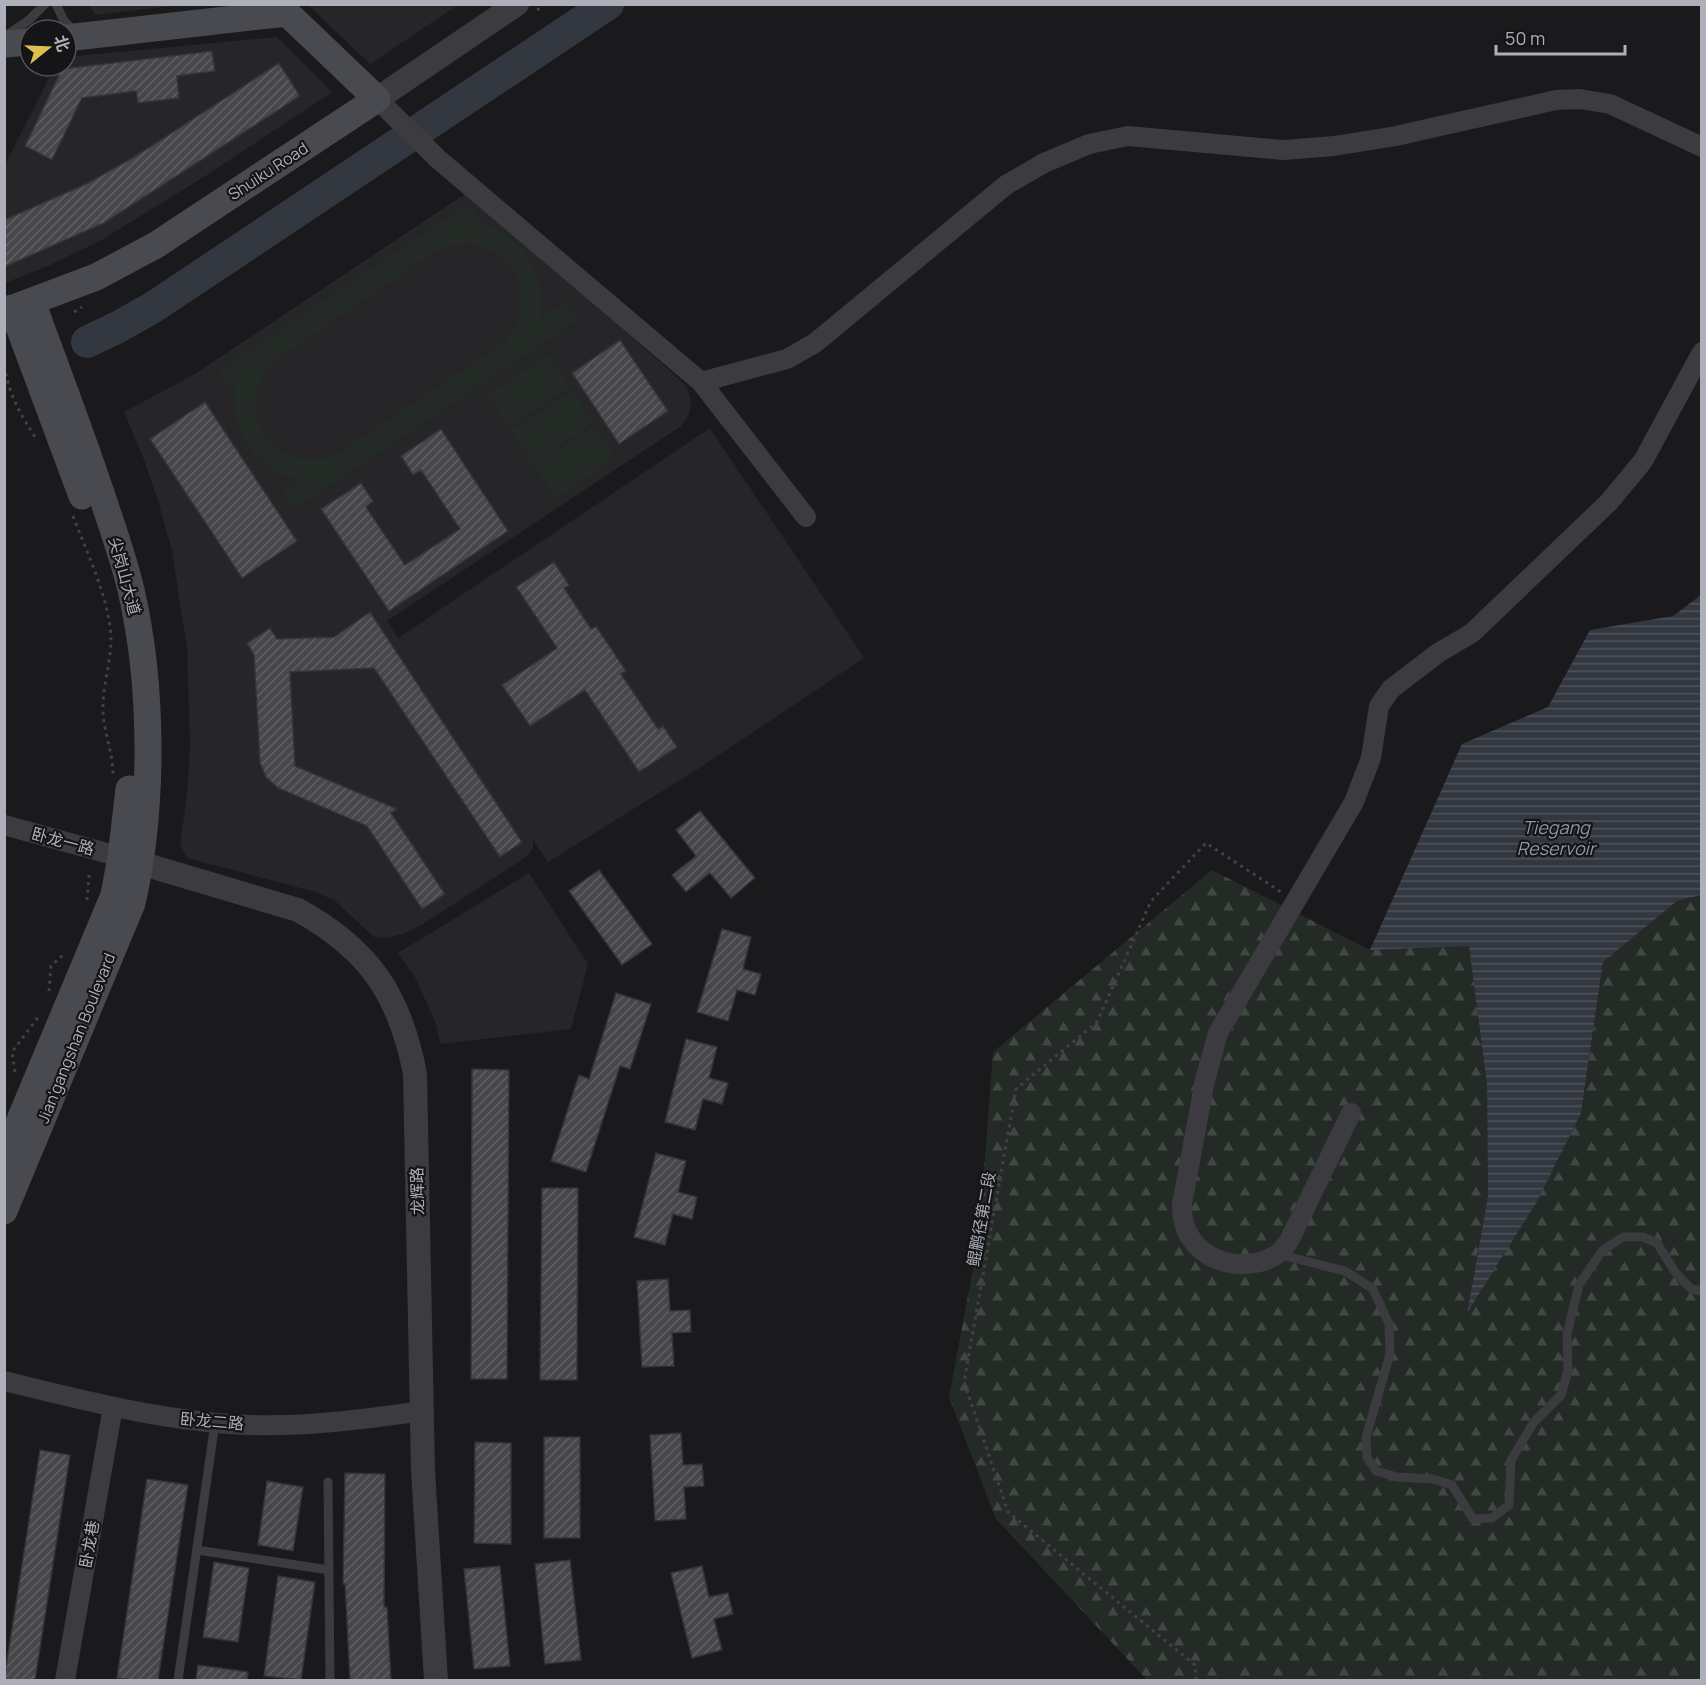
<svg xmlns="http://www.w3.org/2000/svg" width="1706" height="1685" font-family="Manrope,'Noto Sans SC',sans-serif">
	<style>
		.built { fill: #262528 }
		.forest { fill: url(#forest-firs) }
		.garden { fill: #242b26; fill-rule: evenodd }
		.water { fill: url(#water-rules) }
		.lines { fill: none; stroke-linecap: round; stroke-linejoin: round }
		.river { stroke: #333840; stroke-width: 32 }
		.building { fill: url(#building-hatch); stroke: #343437; stroke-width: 1.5 }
		.path { stroke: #414247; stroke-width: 3; stroke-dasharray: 3 4.5; stroke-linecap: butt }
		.service { stroke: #3b3b40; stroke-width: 9 }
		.minor { stroke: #3b3b40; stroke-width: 20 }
		.tertiary { stroke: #3b3b40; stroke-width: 24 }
		.secondary { stroke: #494a4f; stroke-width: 27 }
		.labels { text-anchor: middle; stroke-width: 4.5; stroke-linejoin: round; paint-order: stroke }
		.street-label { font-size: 16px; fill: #adafb9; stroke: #151416 }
		.water-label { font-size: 18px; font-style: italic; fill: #8998af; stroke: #151416 }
	</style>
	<defs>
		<pattern id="forest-firs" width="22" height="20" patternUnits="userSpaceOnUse" patternTransform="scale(1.5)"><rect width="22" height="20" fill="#242b26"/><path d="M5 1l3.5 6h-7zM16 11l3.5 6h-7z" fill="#414743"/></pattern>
		<pattern id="water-rules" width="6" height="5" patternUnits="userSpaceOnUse" patternTransform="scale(1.5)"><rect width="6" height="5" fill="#333840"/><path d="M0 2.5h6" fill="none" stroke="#4e525a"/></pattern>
		<pattern id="building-hatch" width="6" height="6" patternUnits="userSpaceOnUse" patternTransform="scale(1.5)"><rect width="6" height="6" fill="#47474b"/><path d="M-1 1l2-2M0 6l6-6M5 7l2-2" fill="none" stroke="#5f5f63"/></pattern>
	</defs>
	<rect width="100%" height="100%" fill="#1a191b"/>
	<path class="built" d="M89,5h91l-85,10z
		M308,5h150l-88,59z
		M277,37l55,55 -125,83 -107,66 -52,25 -43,17 -1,-116 51,-101h11v-9z
		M468,192l209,185 10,10 4,14 -2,13 -8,12 -294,195 11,17 312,-210 154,230 -166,111 -150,93 -15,-22v9l-7,8 -106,69 -18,8 -15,4 -13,-1 -40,-37 -22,-9 -125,-33 -7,-14 7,-49 3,-49 -3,-98 -15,-97 -13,-47 -16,-47 -19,-45 71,-38z
		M529,873l59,91 -17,65 -131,15 -4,-20 -20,-45 -18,-26z"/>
	<path class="forest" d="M1212,870l158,80 99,-5 18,140 1,111 -21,115 114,-198 22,-151 74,-61 24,-6v785h-554l-151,-161 -47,-122 30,-160 14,-185z"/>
	<path class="garden" d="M470,203l12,17 -5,4c46,6 71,52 63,95l26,-17 11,18 -284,190 -11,-17 18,-13c-45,-7 -73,-52 -64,-95l-6,3 -11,-17zM467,243c51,8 71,57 39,98l-173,116c-61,16 -101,-45 -62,-94l162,-110 10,-6z
		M548,354l21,33 -60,40 -22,-32z
		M572,391l21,32 -60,41 -22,-33z
		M595,426l21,32 -60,41 -22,-33z"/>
	<path class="water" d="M1701,595v300l-24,6 -74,61 -22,151 -45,90 -69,110 21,-117 -1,-111 -18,-139 -99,4 92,-206 86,-37 42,-77 83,-14z"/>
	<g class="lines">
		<path class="river" d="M87,342l31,-15 34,-19 456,-304"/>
	</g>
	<path class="building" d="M212,51l3,20 -38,5 2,22 -41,5 -2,-12 -54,7 -30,62 -27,-14 37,-77z
		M279,63l21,33 -196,127 -100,44v-47l82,-36 50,-28z
		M620,340l48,71 -49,33 -47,-71z
		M205,402l92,139 -55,37 -92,-139z
		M441,429l67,102 -119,80 -68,-102 40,-26 12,18 -7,6 39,58 55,-36 -39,-59 -8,5 -12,-19z
		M554,562l15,23 -5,3 27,41 5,-3 30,45 -5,3 37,55 5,-3 14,21 -38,25 -54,-82 -55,36 -28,-41 55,-37 -41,-61z
		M370,612l152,230 -22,15 -126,-189 -84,4 5,94 102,43 -6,4 54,81 -23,15 -55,-83 -89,-38 -12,-11 -6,-14 -6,-108 -7,-12 23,-15 7,11 57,-2z
		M700,811l55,67 -24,20 -21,-25 -24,19 -14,-17 24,-19 -20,-26z
		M599,870l53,74 -30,21 -53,-74z
		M722,929l29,8 -8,32 18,5 -6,21 -18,-5 -9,31 -31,-9z
		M616,993l35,11 -21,65 -10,-3 -34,106 -35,-11 28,-86 10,4z
		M686,1039l31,8 -8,31 19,5 -6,21 -19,-5 -8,31 -30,-8z
		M472,1069l37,1 -2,309h-36z
		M656,1153l30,8 -8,31 19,5 -5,22 -19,-5 -8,31 -31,-8z
		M542,1188h36l-1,192h-37z
		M668,1279l2,32 20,-1 1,22 -19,1 2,33 -32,1 -5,-86z
		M681,1433l2,32 19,-1 2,22 -20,1 2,32 -31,2 -5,-86z
		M544,1437h36v101h-36z
		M475,1442l36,1v101l-37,-1z
		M40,1450l30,5 -35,225h-31z
		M345,1473l40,1 -1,133h3l4,73h-41l-5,-96h-2z
		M147,1479l41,6 -30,195h-27l-14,-2z
		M267,1481l36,6 -10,64 -35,-6z
		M570,1560l11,100 -36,4 -10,-100z
		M214,1562l35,6 -11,74 -35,-5z
		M500,1566l10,100 -36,3 -10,-100z
		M702,1566l7,31 19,-4 5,21 -19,5 8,31 -30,8 -21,-85z
		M278,1576l37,6 -14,98 -37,-4z
		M198,1665l50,7 -1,8h-51z"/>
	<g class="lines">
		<path class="path" d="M537,10l8,-6
			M74,312l8,-5
			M4,366c6,31 16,48 33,74
			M73,516c14,37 37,84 38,123 0,24 -9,48 -8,73 1,21 10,41 10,63
			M87,900l2,-25
			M49,991l2,-25 14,-13
			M15,1072l-3,-20 27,-36
			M1196,1680l-1,-15 -187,-153 -44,-130 52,-293 81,-67 54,-121 55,-58 75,49"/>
		<path class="service" d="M56,4l8,17 11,10
			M7,35l22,-15 16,-16
			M1278,1254l67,17 28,18 16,35 1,30 -24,83 1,20 9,14 21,6 36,2 19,6 21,34 19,-1 17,-13 2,-45 23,-38 27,-27 7,-24 -1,-37 12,-49 23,-34 21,-14h20l14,6 18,29 16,17 11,2
			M328,1482l2,198
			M197,1550l132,20
			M178,1680l37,-257"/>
		<path class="minor" d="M377,99l61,60 263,223 105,135
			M701,382l86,-23 28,-16 191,-158 38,-22 45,-19 39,-8 156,14 50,-4 62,-10 160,-36 24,-1 30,5 92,43
			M4,825l117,32
			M1351,1113l-62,128c-4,5 -8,11 -13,14 -31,20 -83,7 -92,-33 -2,-5 -2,-12 -2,-18l23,-124 13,-47 136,-231 17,-44 8,-52 12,-17 47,-36 34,-20 137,-131 34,-41 59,-109
			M4,1381c82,20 162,41 246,44 58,2 115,-6 172,-14
			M65,1680l48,-273"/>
		<path class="tertiary" d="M377,99l140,-95
			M123,858l175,52c71,39 102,85 117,164l8,397 13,209"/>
		<path class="secondary" d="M4,44l26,-2
			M12,308l70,188
			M14,308l82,-31 60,-32 221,-146 -90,-86 -221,25
			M4,1158l110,-263 7,-38 8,-68
			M4,1211l128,-308c22,-95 21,-218 -1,-313 -7,-30 -18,-61 -28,-91 -22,-66 -47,-131 -71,-197"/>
	</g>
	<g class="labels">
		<g class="street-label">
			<text transform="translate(268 171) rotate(-33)" y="6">Shuiku Road</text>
			<text transform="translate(125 576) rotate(75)" y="6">尖岗山大道</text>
			<text transform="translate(63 841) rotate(15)" y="6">卧龙一路</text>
			<text transform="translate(76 1038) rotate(-68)" y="6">Jian'gangshan Boulevard</text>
			<text transform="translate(417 1191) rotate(-91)" y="6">龙辉路</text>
			<text transform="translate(981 1219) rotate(-80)" y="6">鲲鹏径第二段</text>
			<text transform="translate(212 1421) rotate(5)" y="6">卧龙二路</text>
			<text transform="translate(89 1544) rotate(-80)" y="6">卧龙巷</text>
		</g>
		<g class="water-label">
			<text x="1556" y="834">Tiegang<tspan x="1556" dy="21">Reservoir</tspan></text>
		</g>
	</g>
	<rect width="1706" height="1685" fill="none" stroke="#adafb9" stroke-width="12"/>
	<g transform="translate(48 48) rotate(72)"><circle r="28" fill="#151416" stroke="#525257" stroke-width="1.5"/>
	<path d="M0-4.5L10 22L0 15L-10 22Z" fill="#dcc151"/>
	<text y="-9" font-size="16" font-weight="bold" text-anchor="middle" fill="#adafb9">北</text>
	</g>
	<path d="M1496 45v9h129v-9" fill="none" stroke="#adafb9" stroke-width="3"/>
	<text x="1505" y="45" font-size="18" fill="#adafb9" stroke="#151416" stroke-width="4.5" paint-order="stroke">50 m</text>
</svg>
